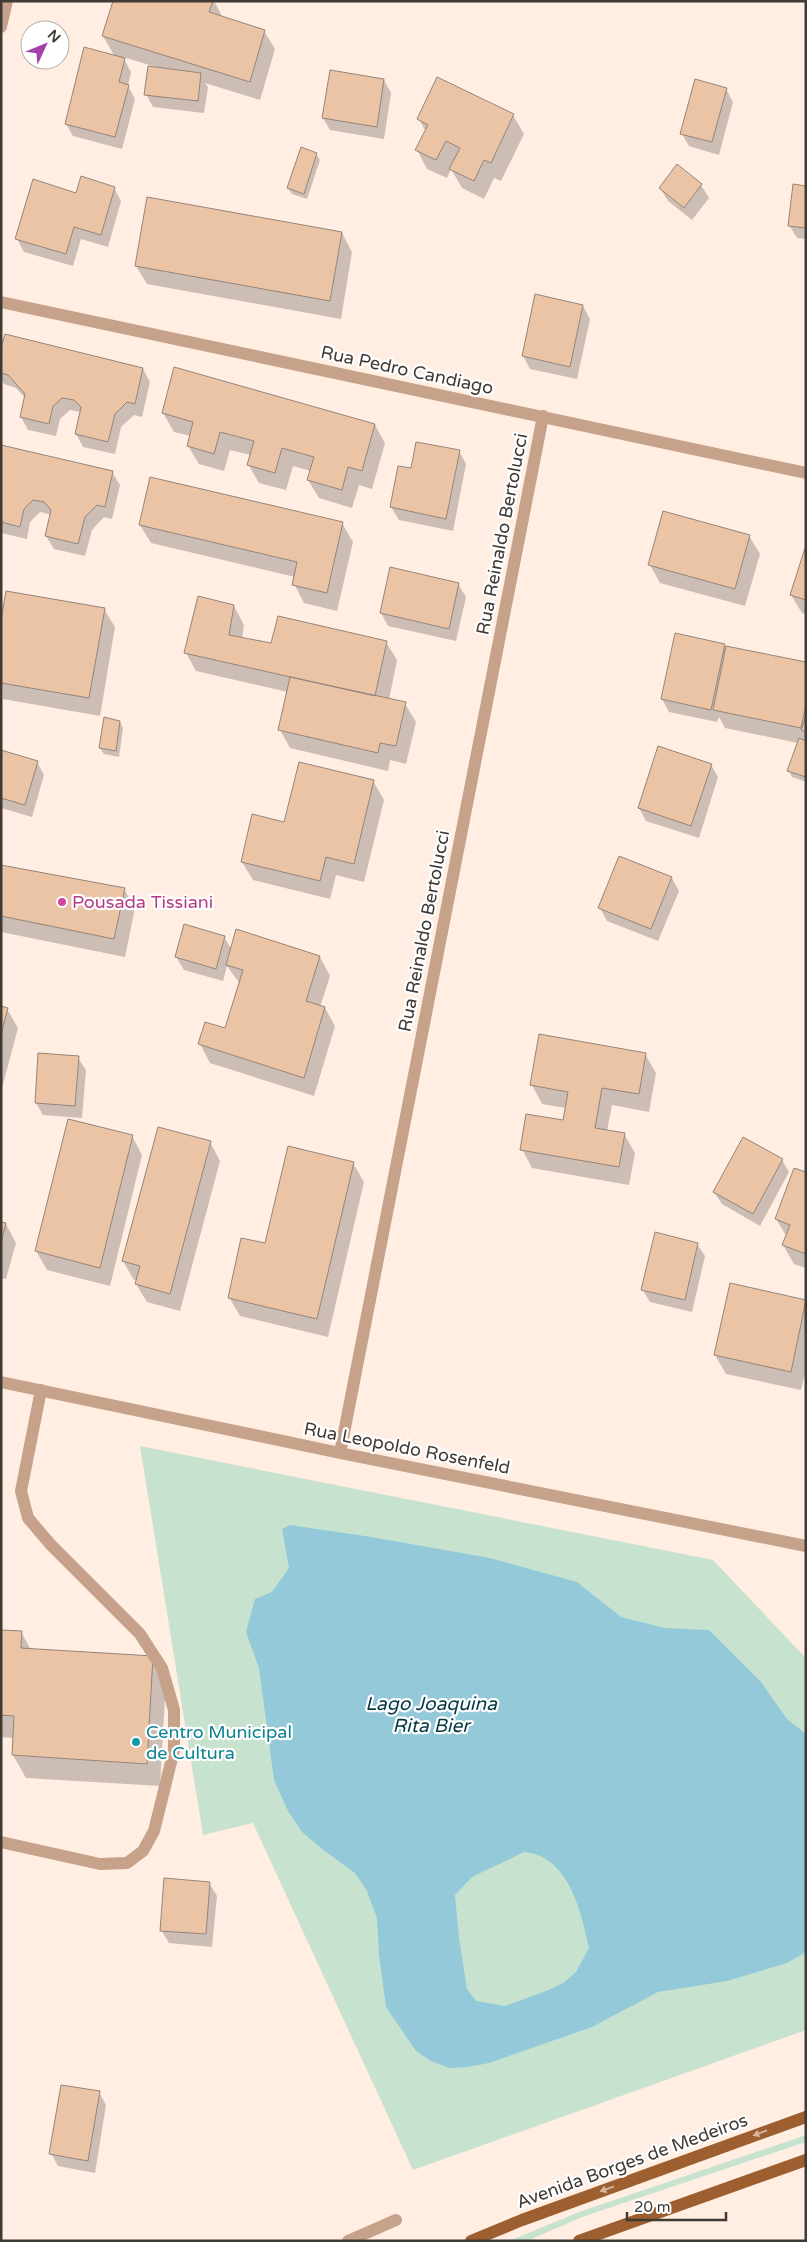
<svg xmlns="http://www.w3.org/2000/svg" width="807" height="2242" font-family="'Varela Round',sans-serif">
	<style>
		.green { fill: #c7e3cf }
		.water { fill: #93c9d9; fill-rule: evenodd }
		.shadow { fill: #0003 }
		.building { fill: #ebc4a6; stroke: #94857a }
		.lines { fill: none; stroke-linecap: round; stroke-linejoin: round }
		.minor { stroke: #c6a28a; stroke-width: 12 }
		.major { stroke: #9d5f2f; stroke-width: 12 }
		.oneway { fill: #d3b7a1 }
		.hotel-dot { fill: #d1479c; stroke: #fff; stroke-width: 2 }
		.culture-dot { fill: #0f9aa8; stroke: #fff; stroke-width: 2 }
		.labels { text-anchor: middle; stroke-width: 4.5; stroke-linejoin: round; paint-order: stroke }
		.street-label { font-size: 18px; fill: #403a35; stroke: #fff }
		.hotel-label { font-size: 18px; fill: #b23c85; stroke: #fff; text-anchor: start }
		.culture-label { font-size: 18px; fill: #0d838f; stroke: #fff; text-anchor: start }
		.water-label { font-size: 19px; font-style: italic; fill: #033743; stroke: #fff }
	</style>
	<rect width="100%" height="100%" fill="#ffeee1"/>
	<path class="green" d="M140,1446l573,114 93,98v372l-393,140 -160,-347 -50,12z
		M806,2135v7l-224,75 -55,24h-18l70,-29z"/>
	<path class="water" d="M290,1525l81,12 119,21 87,24 44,35 44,11 44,2 52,52 26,37 19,15v218l-19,11 -60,18 -69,11 -66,35 -103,36 -21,4 -19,1 -18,-7 -15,-10 -30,-44 -7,-52 -2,-37 -10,-27 -12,-18 -29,-21 -24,-20 -14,-21 -14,-31 -15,-112 -13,-36 9,-33 17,-7 17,-24 -7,-39zM524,1852c45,4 57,59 65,96l-13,24 -13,11 -14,7 -44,16 -29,-5 -9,-12 -8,-51 -4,-43 17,-18z"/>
	<path class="shadow" d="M114,1h100l9,17 41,13 11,18 -15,51 -55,-17 3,4 -4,26 -51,-6 -7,-13 10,-27 -33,-10 8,15 -3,14 7,13 -13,50 -49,-13 -7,-12 49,-67 -12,-21z
		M384,80l7,13 -7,46 -54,-9 -7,-12z
		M726,89l7,13 -14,53 -30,-9 -7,-12z
		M513,115l11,19 -23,47 -7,-3 -10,21 -22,-11 -11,-19 -4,9 -20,-9 -10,-19 9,-18 -7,-13z
		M316,154l4,6 -13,39 -15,-5 -4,-6z
		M701,185l8,13 -17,22 -24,-19 -8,-13z
		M806,187v52l-9,-1 -8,-13z
		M114,188l7,13 -13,46 -27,-8 -8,27 -49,-14 -7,-13 60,-45z
		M342,233l10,19 -11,67 -194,-35 -11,-18z
		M536,296l47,10 7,13 -13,60 -47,-10 -7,-13z
		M1,353l142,16 7,13 -8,35 -8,-2 -13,12 -6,27 -32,-7 -7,-13 5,-22 -11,-2 -10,9 -4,17 -28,-6 -7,-13 4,-19 -9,-10 -12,-4 -3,-5z
		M163,413l212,12 10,18 -13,46 -13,-4 -7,23 -33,-10 -11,-18 3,-9 -18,-5 -7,24 -27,-7 -11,-19 3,-9 -21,-5 -6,21 -25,-7 -11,-18 3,-10 -17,-4z
		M1,447l111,25 8,13 -8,34 -8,-2 -12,13 -7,26 -31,-7 -8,-13 6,-21 -12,-3 -10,10 -3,17 -26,-6z
		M459,451l7,13 -13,67 -54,-11 -8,-13z
		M342,523l11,19 -16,69 -33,-8 -10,-19 1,-7 -144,-34 -11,-18z
		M749,536l11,18 -15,52 -85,-23 -10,-18z
		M806,550v64l-4,-1 -11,-18z
		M458,584l8,13 -10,44 -68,-15 -7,-13z
		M234,606l10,19 -2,14 30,6 114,-3 11,18 -8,40 16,4 11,18 -10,42 -16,-4 -2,11 -98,-23 -10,-18 8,-38 -92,-21 -10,-18z
		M104,609l11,18 -15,89 -97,-17 -2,-72z
		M724,645l3,5 79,14v118l-14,-5 -3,-6 9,-28 -73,-15 -6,-11 -2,5 -48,-10 -7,-13z
		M120,722l3,6 -4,29 -15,-3 -4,-6z
		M1,752l36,10 7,13 -12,42 -31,-9z
		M711,765l7,12 -19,61 -53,-17 -7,-13z
		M373,781l11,19 -20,82 -28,-7 -6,24 -77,-19 -11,-18 43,-38z
		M1,866l123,23 11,19 -10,49 -124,-25z
		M672,878l7,13 -21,50 -51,-20 -7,-13z
		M224,937l8,13 88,7 10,19 -10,31 5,1 10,18 -21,70 -104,-33 -10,-19 26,-14 14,-46 -13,-18 -4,15 -39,-11 -8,-13z
		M1,1007l6,2 11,19 -16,60z
		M645,1054l11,19 -7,39 -37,-7 -5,26 17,3 11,19 -6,32 -97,-17 -10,-19 42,-27 2,-14 -24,-4 -10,-19z
		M78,1058l8,12 -4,48 -39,-3 -7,-12z
		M132,1136l10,19 -32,131 -63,-16 -11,-19z
		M210,1142l10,19 -40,150 -33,-9 -11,-18 1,-4h-3l-11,-19z
		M782,1160l7,12 -29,54 -38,-22 -8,-12z
		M353,1163l11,19 -36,155 -88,-21 -11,-19 37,-52z
		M806,1174v94l-12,-4 -11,-19 4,-8 -11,-18z
		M1,1223l5,1 10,19 -10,36 -5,-1z
		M697,1244l8,12 -13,56 -42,-10 -8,-13z
		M731,1285l75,17v67l-5,21 -75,-16 -11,-19z
		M1,1631l20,1 10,18 122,7 13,24 -6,105 -134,-8 -13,-23 1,-17 -13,-1z
		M209,1883l8,13 -5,51 -43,-4 -8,-13z
		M99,2092l7,13 -11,68 -37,-7 -7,-13z"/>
	<path class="building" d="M113,1h100l-4,11 56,18 -15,52 -148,-46z
		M84,47l41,11 -6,24 10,3 -14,52 -50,-13z
		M148,66l53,7 -3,28 -54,-6z
		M330,70l54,9 -7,48 -55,-9z
		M437,77l77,37 -23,49 -7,-3 -10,21 -25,-12 11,-21 -14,-7 -10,19 -21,-10 13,-25 -11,-6z
		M695,79l32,9 -15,54 -32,-8z
		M301,147l16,6 -13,41 -17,-6z
		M677,164l25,20 -18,24 -25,-20z
		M81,176l34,11 -14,48 -27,-8 -8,27 -51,-15 18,-60 43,14z
		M793,184l13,2v42l-18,-2z
		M147,197l195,35 -12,69 -195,-35z
		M535,294l48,11 -13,62 -48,-11z
		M5,334l138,34 -8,36 -8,-2 -12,12 -7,28 -33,-8 6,-27 -7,-7 -12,-2 -9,8 -4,18 -29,-7 5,-23 -17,-19 -7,-2v-25z
		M174,367l201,57 -13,47 -14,-4 -6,23 -35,-10 7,-23 -32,-9 -7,25 -28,-8 7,-24 -34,-9 -6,22 -27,-8 6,-24 -31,-9z
		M416,442l44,8 -14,69 -56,-12 8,-41 13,2z
		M1,445l112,26 -8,36 -8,-2 -12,12 -7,27 -33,-8 6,-26 -7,-8 -11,-2 -9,9 -4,18 -19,-5z
		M150,477l193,45 -16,71 -35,-8 5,-23 -158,-37z
		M663,511l87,24 -15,54 -87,-24z
		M806,545v55l-16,-5z
		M390,567l69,16 -10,46 -69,-16z
		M6,591l99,17 -16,90 -88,-15v-63z
		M198,596l36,9 -5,30 42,8 7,-27 109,25 -12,55 -191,-43z
		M675,633l50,11 -14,66 -50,-11z
		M726,646l80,16v43l-5,23 -88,-18z
		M290,677l116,25 -10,44 -16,-3 -2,10 -100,-23z
		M104,717l16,4 -4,30 -17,-3z
		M806,717v15l-5,-2z
		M799,738l7,3v36l-19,-6z
		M658,746l54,18 -21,62 -53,-18z
		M1,750l37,11 -13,44 -24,-7z
		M299,762l75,18 -20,84 -28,-7 -6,24 -79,-19 11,-48 32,8z
		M619,856l53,21 -21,52 -53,-21z
		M1,865l124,23 -11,51 -113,-23z
		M184,924l41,12 -9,33 -41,-12z
		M236,929l84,27 -14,45 19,6 -21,71 -106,-34 7,-22 20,6 18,-58 -17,-5z
		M1,1006l7,2 -7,26z
		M539,1034l107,19 -7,41 -37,-6 -7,40 30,5 -6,34 -99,-17 6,-36 37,6 5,-28 -38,-7z
		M38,1053l41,3 -4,50 -40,-3z
		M68,1119l65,16 -33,133 -65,-17z
		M158,1127l53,14 -41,153 -35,-10 5,-18 -18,-5z
		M743,1137l40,22 -30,55 -40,-22z
		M288,1146l66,16 -37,157 -89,-21 13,-60 24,5z
		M794,1168l12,4v82l-24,-9 8,-20 -15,-6z
		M1,1222l5,1 -5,19z
		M655,1232l43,11 -13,57 -44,-10z
		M730,1283l76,17 -15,72 -77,-17z
		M1,1630l21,1 -1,17 132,8 -6,108 -135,-9 2,-39 -13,-1z
		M164,1878l46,4 -4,52 -46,-3z
		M61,2085l39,6 -12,70 -39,-7z"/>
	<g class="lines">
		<path class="minor" d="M1,27l6,-26
			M1,302l805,171
			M1,1382l339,71 466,93
			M340,1453l203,-1037
			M1,1842l99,22 27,-1 16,-12 11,-20 20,-81v-40l-12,-42 -22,-34 -89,-89 -23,-27 -7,-27 20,-101
			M348,2241l48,-21"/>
		<path class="major" d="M471,2241l51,-21 284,-103
			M579,2241l227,-81"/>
	</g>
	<defs><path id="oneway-solid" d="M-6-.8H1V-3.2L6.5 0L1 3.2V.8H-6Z" transform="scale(1.25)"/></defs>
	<g class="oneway">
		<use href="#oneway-solid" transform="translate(760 2133) rotate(160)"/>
		<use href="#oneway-solid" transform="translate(607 2189) rotate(160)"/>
	</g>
	<circle class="hotel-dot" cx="62" cy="902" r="5"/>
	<circle class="culture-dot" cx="136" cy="1742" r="5"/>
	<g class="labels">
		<g class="street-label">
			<text transform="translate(407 370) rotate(12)" y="6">Rua Pedro Candiago</text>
			<text transform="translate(502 534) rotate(-79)" y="6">Rua Reinaldo Bertolucci</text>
			<text transform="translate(424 931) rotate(-79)" y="6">Rua Reinaldo Bertolucci</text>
			<text transform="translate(407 1448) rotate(11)" y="6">Rua Leopoldo Rosenfeld</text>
			<text transform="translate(632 2161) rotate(-20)" y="6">Avenida Borges de Medeiros</text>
		</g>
		<g class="hotel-label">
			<text x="72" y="908">Pousada Tissiani</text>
		</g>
		<g class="culture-label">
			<text x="146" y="1738">Centro Municipal<tspan x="146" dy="21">de Cultura</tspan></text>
		</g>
		<g class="water-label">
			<text x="431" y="1710">Lago Joaquina<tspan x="431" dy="22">Rita Bier</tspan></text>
		</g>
	</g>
	<rect width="807" height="2242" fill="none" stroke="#403a35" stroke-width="5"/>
	<g transform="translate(45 45) rotate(46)"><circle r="24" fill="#ffffff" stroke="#b3b0ae"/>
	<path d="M0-4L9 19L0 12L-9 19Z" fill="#a442a9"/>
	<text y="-8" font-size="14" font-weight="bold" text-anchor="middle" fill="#403a35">N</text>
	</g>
	<path d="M627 2212v8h99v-8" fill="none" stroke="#403a35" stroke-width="2.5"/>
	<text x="634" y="2212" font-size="15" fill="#403a35" stroke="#ffffff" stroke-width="4" paint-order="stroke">20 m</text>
</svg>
